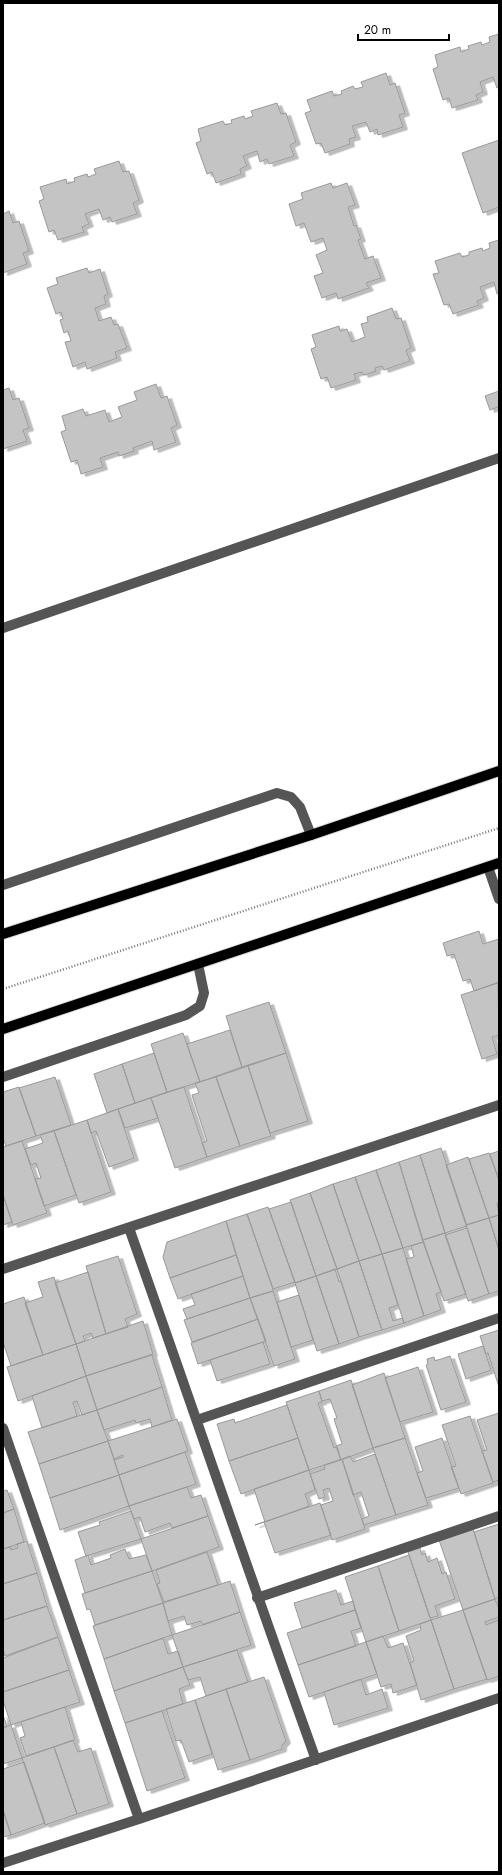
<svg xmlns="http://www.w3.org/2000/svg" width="502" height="1875" font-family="Jost,sans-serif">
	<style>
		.building { fill: #c4c4c4; stroke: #999; filter: url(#shadow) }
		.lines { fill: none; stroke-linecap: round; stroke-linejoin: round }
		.major-casing { stroke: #dbdbdb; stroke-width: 12 }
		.path { stroke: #777; stroke-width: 2.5; stroke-dasharray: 1 2; stroke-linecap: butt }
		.minor { stroke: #555; stroke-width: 10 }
		.major { stroke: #000; stroke-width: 10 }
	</style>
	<defs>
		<filter id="shadow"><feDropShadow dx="4.5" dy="2.5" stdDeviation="0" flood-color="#0004"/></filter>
	</defs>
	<rect width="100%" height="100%" fill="#fff"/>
	<path class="building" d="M499,34v53l-2,1 -4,-11 -13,5 3,10 -7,3 2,5 -26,8 -3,-10 -6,2 -10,-31 5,-2 -3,-12 25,-8 1,5 8,-3 -1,-3 13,-4 1,3 8,-3 -1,-5z
		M386,73l4,12 5,-2 10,30 -6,2 4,12 -25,8 -1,-6 -7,3 -4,-10 -14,4 4,11 -7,2 1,5 -25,9 -4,-10 -5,1 -11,-31 6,-2 -4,-11 25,-9 2,5 8,-2 -1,-3 12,-5 2,3 8,-2 -2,-5z
		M277,103l4,11 5,-1 10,29 -6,3 4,11 -25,8 -2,-5 -7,3 -3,-11 -14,5 4,10 -7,3 1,5 -25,9 -4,-11 -5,2 -11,-31 5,-2 -3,-12 25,-8 2,4 7,-2 -1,-3 13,-4 1,3 8,-3 -2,-5z
		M499,140v67l-16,6 -21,-60z
		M119,161l4,11 6,-1 10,29 -6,3 4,11 -25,8 -2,-5 -7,3 -4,-11 -14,5 4,10 -7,3 2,5 -26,8 -4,-10 -5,2 -10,-31 5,-2 -4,-12 26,-8 1,5 8,-3 -1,-3 13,-4 1,3 8,-3 -2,-5z
		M331,183l2,5 14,-5 8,22 -7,2 6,19 2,-1 5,14 -3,1 7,19 8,-3 8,22 -15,5 3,5 -31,11 -2,-6 -14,5 -8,-22 9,-3 -7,-18 11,-5 -4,-12 -12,4 -7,-19 -8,3 -7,-22 14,-5 -2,-6z
		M9,211l4,12 6,-2 10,30 -6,2 4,11 -24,9v-59z
		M499,240v53l-2,1 -3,-12 -14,5 4,11 -7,3 2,4 -26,9 -4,-10 -5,1 -11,-31 6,-1 -4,-12 25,-8 2,4 7,-2v-3l13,-4 1,3 7,-3 -1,-5z
		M87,268l2,5 11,-4 8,25 -4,2 2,8 -11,4 4,13 12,-4 3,8 4,-1 9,24 -12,4 2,6 -30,11 -2,-7 -12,5 -8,-25 6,-1 -3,-10 -4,2 -4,-13 3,-1 -2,-7 -5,2 -9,-26 11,-4 -2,-6z
		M392,308l4,11 5,-1 10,30 -5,2 4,11 -26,9 -2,-4 -7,2 1,3 -12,4 -2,-3 -8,2 2,6 -25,8 -4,-11 -6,2 -10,-30 5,-2 -4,-12 27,-9 1,5 7,-2 5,13 13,-5 -4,-13 7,-2 -1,-5z
		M156,384l5,14 6,-2 10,29 -6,3 5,14 -22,8 -2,-9 -19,7 1,3 -15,5 -1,-4 -18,6 3,9 -22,7 -4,-14 -6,2 -10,-30 5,-2 -4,-14 21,-7 3,7 19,-6 4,12 13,-5 -4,-10 19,-7 -3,-8z
		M9,388l4,12 6,-2 10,30 -6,2 4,11 -24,8v-59z
		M499,391v18l-1,-2 -8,3 -5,-14z
		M479,931l4,13 16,-5v43l-25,9 -4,-12 -7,2 -9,-27 -7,2 -4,-13z
		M498,983l1,52 -7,2 5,17 -15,5 -21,-64z
		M269,1002l17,51 -44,14 -16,-51z
		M230,1030l12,37 -42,15 -13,-38z
		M183,1033l17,49 -33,10 -16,-48z
		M154,1053l13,39 -32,11 -13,-39z
		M286,1053l22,68 -38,12 -22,-67z
		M122,1064l13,39 -28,10 -13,-39z
		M248,1066l23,70 -31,10 -24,-69z
		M55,1077l16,48 -35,11 -17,-48z
		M216,1077l24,69 -33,11 -5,-14 5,-2 -15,-46 7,-2 -4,-10z
		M19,1087l17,49 -30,10 -3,-8v-46z
		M184,1087l23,70 -32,11 -24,-70z
		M151,1098l7,20 -33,10 -7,-19z
		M118,1109l16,49 -25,9 -13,-36 -5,2 -4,-13z
		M87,1120l24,72 -32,11 -25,-72z
		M54,1131l22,64 -32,11 -9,-27 6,-1 -5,-15 -5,2 -6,-16 18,-6 -3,-8z
		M22,1141l25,72 -34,12 -10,-30v-48z
		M441,1148l26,78 -22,7 -25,-78z
		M499,1151v29l-9,-26z
		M489,1153l10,27v22l-2,1 2,12 -10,3 -20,-59z
		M420,1155l25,78 -22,7 -24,-78z
		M468,1157l21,61 -23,7 -20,-60z
		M399,1162l24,80 -20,6 -27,-78z
		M376,1170l27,78 -21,6 -27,-77z
		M355,1177l27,77 -23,7 -26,-77z
		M333,1184l26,77 -22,8 -27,-76z
		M310,1193l27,76 -21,7 -26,-76z
		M3,1195l9,27 -9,3z
		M291,1202l25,74 -21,7 -26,-74z
		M268,1207l27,75 -22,7 -26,-75z
		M247,1214l26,75v2l-23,7 -24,-77z
		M499,1215v35l-10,-32z
		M489,1218l10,32v41l-10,3 -23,-69z
		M226,1221l10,34 -66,23 -7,-21 4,-15z
		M467,1228l22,66 -21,7 -23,-66z
		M445,1233l21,61 -22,7 -21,-61z
		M423,1242l18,50 -5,2 5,16 -17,6 -18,-57 8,-2 -3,-11z
		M403,1248l21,68 -20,7 -22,-69z
		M382,1254l16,51 -9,3 4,13 9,-3 2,5 -22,7 -23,-69z
		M236,1255l7,21 -65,23 -8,-21z
		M118,1256l19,58 -12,5 3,8 -22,7 -20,-68z
		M359,1261l23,69 -23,7 -22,-68z
		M335,1269l4,13 2,-1 18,56 -20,7 -23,-68z
		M88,1272l18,62 -13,4 -2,-5 -8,3 2,5 -9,3 -21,-61z
		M243,1276l7,22 -63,21 -4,-10 12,-4 -4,-11z
		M316,1276l23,68 -22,7 -22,-68z
		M54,1277l22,67 -33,11 -18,-52 18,-6 -5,-15z
		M273,1291l22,68 -21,7 -24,-68z
		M299,1295l14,45 -22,7 -14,-45z
		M24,1297l19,58 -32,11 -8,-24v-38z
		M250,1298l8,21 -66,23 -8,-22z
		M258,1319l8,22 -68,23 -7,-21z
		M143,1321l10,33 -67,22 -10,-32z
		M499,1330v57l-11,-34 -2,1 -6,-18z
		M263,1342l7,22 -53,17 -7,-21z
		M76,1344l10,32 -68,25 -11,-34z
		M483,1346l8,24 -25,9 -8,-25z
		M152,1355l10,32 -65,23 -11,-34z
		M450,1356l16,46 -25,8 -15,-45 2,-1 -1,-5 7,-2 1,4z
		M418,1367l15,45 -33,10 -15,-44z
		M384,1373l21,65 -32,10 -21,-63z
		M86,1376l11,34 -15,5 -5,-14 -4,1 4,14 -35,12 -10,-32z
		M351,1380l22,68 -32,12 -5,-14 6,-2 -8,-25 3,-1 -7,-19 -8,2 -3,-10z
		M162,1387l10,33 -20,7 -2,-8 -14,4 -1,-3 -31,10 -7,-20z
		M319,1391l3,11 -4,1 16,45 3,-1 4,13 -32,10 -23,-68z
		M287,1405l11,33 -69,23 -12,-37 17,-5 1,4z
		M97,1410l11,31 -69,23 -11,-32z
		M499,1413v67l-6,2 -11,-31 5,-1 -10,-30z
		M470,1416l23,67 -32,11 -10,-27 5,-1 -14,-41z
		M177,1419l11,32 -69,24 -5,-15 9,-3v-2l-9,4 -6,-18z
		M298,1438l11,32 -68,24 -12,-33z
		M405,1438l23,67 -32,10 -23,-67z
		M442,1438l17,50 -33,10 -9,-25 6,-2 -8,-24z
		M108,1441l11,34 -69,23 -11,-34z
		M185,1452l11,32 -67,22 -10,-31z
		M375,1454l21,61 -32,10 -2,-6 7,-3 -8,-24 -8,3 -11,-36 8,-3 3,6z
		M342,1459l23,70 -33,11 -11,-35 12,-4 -4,-13 -6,2 2,7 -6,2 -9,-25 15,-5 -1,-4z
		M309,1470l6,20 -10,4 4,12 -44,16 -11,-33z
		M119,1475l10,31 -69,24 -10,-32z
		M187,1487l4,11 10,-3 7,21 -36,12 -2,-5 -25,9 -5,-15 -6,2 -5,-13z
		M7,1490l7,19 -11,4v-22z
		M320,1503l11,32 -9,3 -47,15 -11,-31 -9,3z
		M14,1509l10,33 -21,7v-36z
		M131,1511l10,28 -55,17 -8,-24 22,-7 -1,-3z
		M208,1516l11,31 -67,24 -11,-32z
		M499,1524v73l-4,2 -21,-67z
		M473,1529l22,70 -32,11 -24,-70z
		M27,1541l10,32 -34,11v-35l7,-2 1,3 7,-2 -1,-4z
		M420,1548l2,7 3,-2 3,9 9,-4 5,16 4,-2 9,27 -20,7 3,10 -8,2 -22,-66z
		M125,1549l4,10 17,-4 6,16 -67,22 -10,-33 13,-5 3,10 20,-7 -1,-3z
		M207,1552l11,33 -54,17 -7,-18 3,-1 -4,-13z
		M409,1555l22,65 -32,11 -21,-65z
		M378,1566l21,65 -33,11 -21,-65z
		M152,1571l11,32 -68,22 -5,-16 -3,1 -5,-16z
		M37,1573l10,33 -44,14v-36z
		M230,1581l10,31 -37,13 -2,-4 -14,4 -3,-9 -16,5 -5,-18z
		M336,1590l5,15 12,-4 2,9 -53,18 -8,-25z
		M495,1599l4,10v8l-14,5 1,3 13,-5v56l-12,4 -24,-70z
		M163,1603l9,32 -68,24 -11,-33z
		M47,1606l11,31 -53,19 -2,-6v-30z
		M355,1610l6,18 -10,3 5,15 -58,19 -11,-32z
		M463,1610l24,69 -33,10 -23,-69z
		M240,1612l11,33 -68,22 -11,-32z
		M431,1620l23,69 -33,11 -11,-37 4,-2 -8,-25 15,-6 -1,-6z
		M383,1636l5,12 15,-5 14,42 -24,8 -2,-9 -10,3 -15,-45z
		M58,1637l11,33 -66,22v-34z
		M163,1638l5,16 10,-3 5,16 -69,24 -10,-32z
		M366,1642l11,32 -68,23 -11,-32z
		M237,1650l11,32 -42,14 -6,-19 -12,3 -5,-13z
		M183,1667l7,18 -11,4 4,15 -58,19 -11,-32z
		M69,1670l11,32 -69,23 -8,-25v-8z
		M264,1677l22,64 -4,4v4l-32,11 -24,-71z
		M361,1679l5,16 16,-6 6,19 -54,17 -10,-33z
		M226,1689l24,71 -32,10 -23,-70z
		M195,1700l17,54 -23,8 -8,-22 -5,1 -10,-32z
		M65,1707l10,33 -49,16 -6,-18 5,-2 -4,-14z
		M162,1711l23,67 -38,13 -22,-68z
		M3,1715l4,11 -4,2z
		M11,1725l11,33 -19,6v-36z
		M73,1740l5,12 13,-4 18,56 -32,10 -23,-67z
		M54,1747l23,67 -32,11 -23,-67z
		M24,1762l21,61 -34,12 -8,-25v-41z
		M3,1810l8,25 -8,2z"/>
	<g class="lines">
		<g class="major-casing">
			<path id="major" d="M3,934l308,-99 188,-64
				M3,1029l496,-166"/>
		</g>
		<path class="path" d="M3,989l496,-161"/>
		<path class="minor" d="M3,628l496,-170
			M488,867l11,32
			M3,885l274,-92 14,4 9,10 11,28
			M3,1077l183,-62 14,-9 4,-13 -6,-29
			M129,1228c63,177 123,355 187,532
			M3,1269l496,-164
			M197,1420l302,-102
			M3,1428l136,391
			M257,1598l242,-82
			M3,1863l136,-44 360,-121"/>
		<use href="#major" class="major"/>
	</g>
	<rect width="502" height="1875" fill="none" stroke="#000000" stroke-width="8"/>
	<path d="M358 34v6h91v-6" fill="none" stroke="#000000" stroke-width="2"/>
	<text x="364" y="34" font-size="12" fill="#000000" stroke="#ffffff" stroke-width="3" paint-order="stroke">20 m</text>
</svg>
